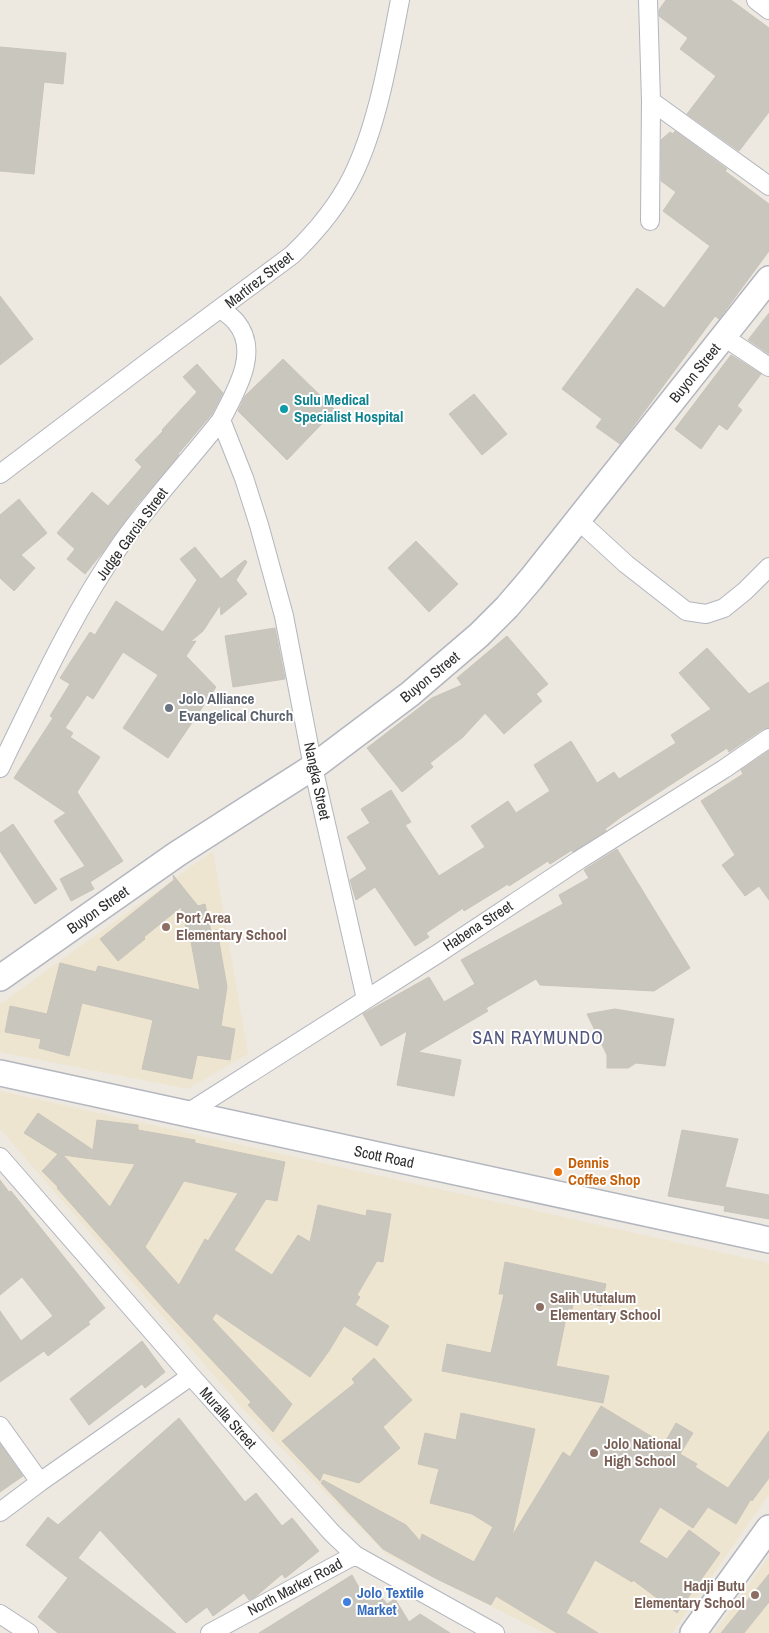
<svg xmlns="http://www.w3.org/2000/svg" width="769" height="1633" font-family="'Archivo Narrow',sans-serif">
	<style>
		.education { fill: #eee5d1 }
		.building { fill: #c9c6be; stroke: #c9c4ba; fill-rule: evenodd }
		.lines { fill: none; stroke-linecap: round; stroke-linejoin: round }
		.street-casing { stroke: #b3b6bf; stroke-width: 20 }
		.secondary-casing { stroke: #b3b6bf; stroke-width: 28 }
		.street { stroke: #fff; stroke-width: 18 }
		.secondary { stroke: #fff; stroke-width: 25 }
		.culture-dot { fill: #0f9aa8; stroke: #fff; stroke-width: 2 }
		.worship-dot { fill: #6b7280; stroke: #fff; stroke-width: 2 }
		.education-dot { fill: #8d6e63; stroke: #fff; stroke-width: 2 }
		.food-dot { fill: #e8710a; stroke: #fff; stroke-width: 2 }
		.shop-dot { fill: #3f7fe0; stroke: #fff; stroke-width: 2 }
		.labels { text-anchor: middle; stroke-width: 4; stroke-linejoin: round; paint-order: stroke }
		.street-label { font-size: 15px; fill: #2d2d2d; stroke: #fff }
		.culture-label { font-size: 15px; font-weight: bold; fill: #0d838f; stroke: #fff; text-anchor: start }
		.worship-label { font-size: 15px; font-weight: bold; fill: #5b616d; stroke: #fff; text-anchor: start }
		.education-label { font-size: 15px; font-weight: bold; fill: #785e54; stroke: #fff; text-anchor: start }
		.food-label { font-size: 15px; font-weight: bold; fill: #c56008; stroke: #fff; text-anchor: start }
		.shop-label { font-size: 15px; font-weight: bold; fill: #366cbe; stroke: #fff; text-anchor: start }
		.quarter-label { font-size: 18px; letter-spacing: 1px; fill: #4f557c; stroke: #fff }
	</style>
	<rect width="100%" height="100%" fill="#ede8e0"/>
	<path class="education" d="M213,851l35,203 -60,35 -188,-37v-48z
		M0,1091l769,172v231l-97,139h-128l-158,-79 -142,-144 -244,-281z
		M769,1556v77h-55z"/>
	<path class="building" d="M666,0h65l38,28v84l-30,39 -52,-37 29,-38 -36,-27 8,-11 -29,-22v-6z
		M0,47l66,6 -3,31 -19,-2 -10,92 -34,-3z
		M675,131l52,38 -2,2 44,33v47l-50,68 -4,-3 -95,128 -24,-17 6,-8 -40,-30 75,-101 27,20 46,-62 -47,-35 13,-19 -15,-11v-41l9,-8 3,2z
		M0,296l33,43 -33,26z
		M769,313v41l-21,-14z
		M731,355l30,19 -24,32 5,4 -15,20 -8,-6 -18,25 -26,-20z
		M283,359l52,51 -48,50 -49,-49 7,-15z
		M197,364l26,29 -11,21 -34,40 1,1 -43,51 -34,47 -17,21 -18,-15 8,-10 -18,-16 35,-41 16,14 34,-39 -7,-7 28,-29 -1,-1 35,-38 -14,-15z
		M474,394l33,40 -25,21 -33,-41z
		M19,499l28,34 -26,22 14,13 -21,23 -14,-13v-63z
		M416,541l42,43 -29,28 -41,-44z
		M195,547l26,32 24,-19 2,2 -11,18 11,14 -26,21 -1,-10 -17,26 -13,11 6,-1 -10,15 30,31 -48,71 -45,-30 35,-53 -35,-23 -30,47 -6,-4 -22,33 8,5 -3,4 30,20 -23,35 46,69 -33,21 4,7 -23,12 -11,-22 25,-13 -31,-45 12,-8 -52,-35 39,-60 -3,-2 20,-32 -10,-6 30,-46 5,3 21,-34 47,31 34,-52 -17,-21z
		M275,628l10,51 -52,8 -8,-51z
		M507,636l41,48 -12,10 6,7 -38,33 -19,-21 -22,24 -33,26 3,4 -31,25 -35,-44 65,-50 30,-13 -5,-7z
		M707,648l42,46 20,-12v46l-6,1 -34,23 -2,-4 -106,69 -16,12 1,2 -33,21 -1,-2 -22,14 -2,-3 -39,25 -1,-2 -44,27 -1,-3 -37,25 3,4 -14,9 -40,-59 -19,13 -6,-20 17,-11 -20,-32 23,-14 -9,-14 30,-19 20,32 -6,3 34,51 46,-29 -14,-21 37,-25 8,12 34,-22 -16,-26 37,-24 26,42 17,-11 5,7 57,-36 -5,-8 40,-26 -32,-36z
		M769,751v149l-10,-14 -14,10 -23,-31 13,-10 -34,-54 42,-27 -2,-4z
		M13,824l44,65 -22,15 -35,-53v-18z
		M617,849l73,119 -36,23 -114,-6 -4,-6 -50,29 2,3 -70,41 43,8 -7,36 -57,-11 10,-54 -26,15 -18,-32 66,-37 15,25 31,-18 -14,-24 102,-56 -4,-9 30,-17 -5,-8z
		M173,875l25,31 7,-2 6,27 6,-1 10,57 -6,39 14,3 -5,31 -33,-5 -5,24 -50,-10 11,-49 -71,-17 -13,53 -30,-8 2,-9 -36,-7 5,-26 37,8 13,-51 36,9 2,-6 102,24 -11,-59 -2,1 -6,-25 -37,30 1,2 -27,22 -18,-22 74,-59z
		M615,1009l59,10 -9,47 -29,-3 -8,5h-21v-13l-20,-41z
		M38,1113l55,37 4,-30 41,5v5l57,10v3l90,19 -8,39 -11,-2 -32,51 38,25 26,-40 12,7 8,-37 48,11 1,-6 24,4 -8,48 -6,-1 -20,34 3,2 -5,8 34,21 -12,20 -33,-20 -15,25 -19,26 -94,-64 -4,6 80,85 -19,28 -25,-27 3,-3 -86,-92 -108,-122 1,-1 -16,-16 16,-17 -34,-21zM63,1155l29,4 43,5 -25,43zM184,1181l54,12 -30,48 -3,-2 -26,46 -34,-38z
		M682,1130l56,9 -13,48 44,8v24l-45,-8 1,-5 -57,-10z
		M0,1180l9,12 2,-1 94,117 -17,14 2,2 -42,32 -4,-5 -44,31v-71l21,30 32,-25 -31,-39 -22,18z
		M505,1262l101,22 -5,22 -27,-6 -2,9 -4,-1 -12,58 53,10 -6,27 -161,-32 5,-27 44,9 13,-59h-5z
		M142,1341l23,31 -20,16 -3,-4 -53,41 -19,-26z
		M374,1358l38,42 -29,27 17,21 -41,35 -36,-10 -3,8 -38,-40 73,-58 -3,-4z
		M601,1406l63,38 12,-21 17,10 -13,21 17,10 -2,3 33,21 41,-57v47l-17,23 -1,-2 -15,25 -28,-17 -15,21 -33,-21 -21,35 28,17 22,-29 31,23 -43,60 -44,-33 -1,2 -37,-22 -29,53 32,20h-41l-61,-37 -5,9 -56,-27 -52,-29 -62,-66 2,-3 83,45 14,16 2,-7 52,28 19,-35 -21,-13 -42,-11 9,-34 -21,-5 7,-31 31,7 5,-27 74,16 -23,107 51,-84 7,5z
		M179,1418l66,84 11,-9 26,33 10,-8 27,33 -34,27 -3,-4 -28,24 -5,2 -5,-7 -31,23 -6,-9 -21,16 -86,-93 -22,28 98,75h-118l-20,-16 30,-39 -42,-33 22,-28 10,8z
		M0,1444l23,32 -23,16z
		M769,1574v28l-25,31h-23z
		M352,1575l10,18 12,-5 13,16 8,-5 14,23 11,-8 30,19h-191z"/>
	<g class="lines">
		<g class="street-casing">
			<path id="street" d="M648,0l3,101 -1,120
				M756,0l13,10
				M651,101l118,85
				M724,337l45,30
				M221,420l23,58 15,47 25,91 29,151 53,232
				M0,474l152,-115 140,-104c24,-23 45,-48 60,-78 26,-52 37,-121 48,-177
				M578,520l48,44 60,47 20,3 18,-6 21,-17 24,-24
				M0,768c37,-76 72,-154 121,-224 30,-43 67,-82 100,-124 14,-28 40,-68 15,-98 -4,-5 -10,-9 -15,-13
				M186,1114l253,-161 140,-93 145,-91 45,-31
				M0,1157l191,219 141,157 23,22 140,78
				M0,1426l40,56
				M0,1512l40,-30 151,-106
				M0,1614l29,19
				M210,1633l145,-78"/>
		</g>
		<g class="secondary-casing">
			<path id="secondary" d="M0,978l177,-124 136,-87 97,-73 69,-59 28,-28 24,-28 238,-300
				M0,1073l769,167
				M693,1633l76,-105"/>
		</g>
		<use href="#street" class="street"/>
		<use href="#secondary" class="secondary"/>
	</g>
	<circle class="culture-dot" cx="284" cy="409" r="5"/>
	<circle class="worship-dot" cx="169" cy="708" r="5"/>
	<g class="education-dot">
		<circle cx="166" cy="927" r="5"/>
		<circle cx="540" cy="1307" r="5"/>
		<circle cx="594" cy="1453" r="5"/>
		<circle cx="755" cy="1595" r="5"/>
	</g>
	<circle class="food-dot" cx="558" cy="1172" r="5"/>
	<circle class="shop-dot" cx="347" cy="1602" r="5"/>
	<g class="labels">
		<g class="street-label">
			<text transform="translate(259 280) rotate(-38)" y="5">Martirez Street</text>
			<text transform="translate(695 373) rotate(-51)" y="5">Buyon Street</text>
			<text transform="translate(132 534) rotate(-54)" y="5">Judge Garcia Street</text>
			<text transform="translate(430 677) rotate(-39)" y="5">Buyon Street</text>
			<text transform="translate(317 781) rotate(78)" y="5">Nangka Street</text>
			<text transform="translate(98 910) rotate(-35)" y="5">Buyon Street</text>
			<text transform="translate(478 926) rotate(-33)" y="5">Habena Street</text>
			<text transform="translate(384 1157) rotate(12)" y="5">Scott Road</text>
			<text transform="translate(228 1418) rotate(48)" y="5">Muralla Street</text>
			<text transform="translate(295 1587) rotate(-28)" y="5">North Marker Road</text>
		</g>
		<g class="culture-label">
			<text x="294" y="405">Sulu Medical<tspan x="294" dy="17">Specialist Hospital</tspan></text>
		</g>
		<g class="worship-label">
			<text x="179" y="704">Jolo Alliance<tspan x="179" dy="17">Evangelical Church</tspan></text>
		</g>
		<g class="education-label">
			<text x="176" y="923">Port Area<tspan x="176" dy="17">Elementary School</tspan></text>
			<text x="550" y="1303">Salih Ututalum<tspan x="550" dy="17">Elementary School</tspan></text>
			<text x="604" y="1449">Jolo National<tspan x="604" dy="17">High School</tspan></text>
			<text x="745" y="1591" text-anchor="end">Hadji Butu<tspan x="745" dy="17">Elementary School</tspan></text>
		</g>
		<g class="food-label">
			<text x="568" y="1168">Dennis<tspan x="568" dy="17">Coffee Shop</tspan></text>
		</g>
		<g class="shop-label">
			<text x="357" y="1598">Jolo Textile<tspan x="357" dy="17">Market</tspan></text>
		</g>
		<g class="quarter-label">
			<text x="538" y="1044">SAN RAYMUNDO</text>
		</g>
	</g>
</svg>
